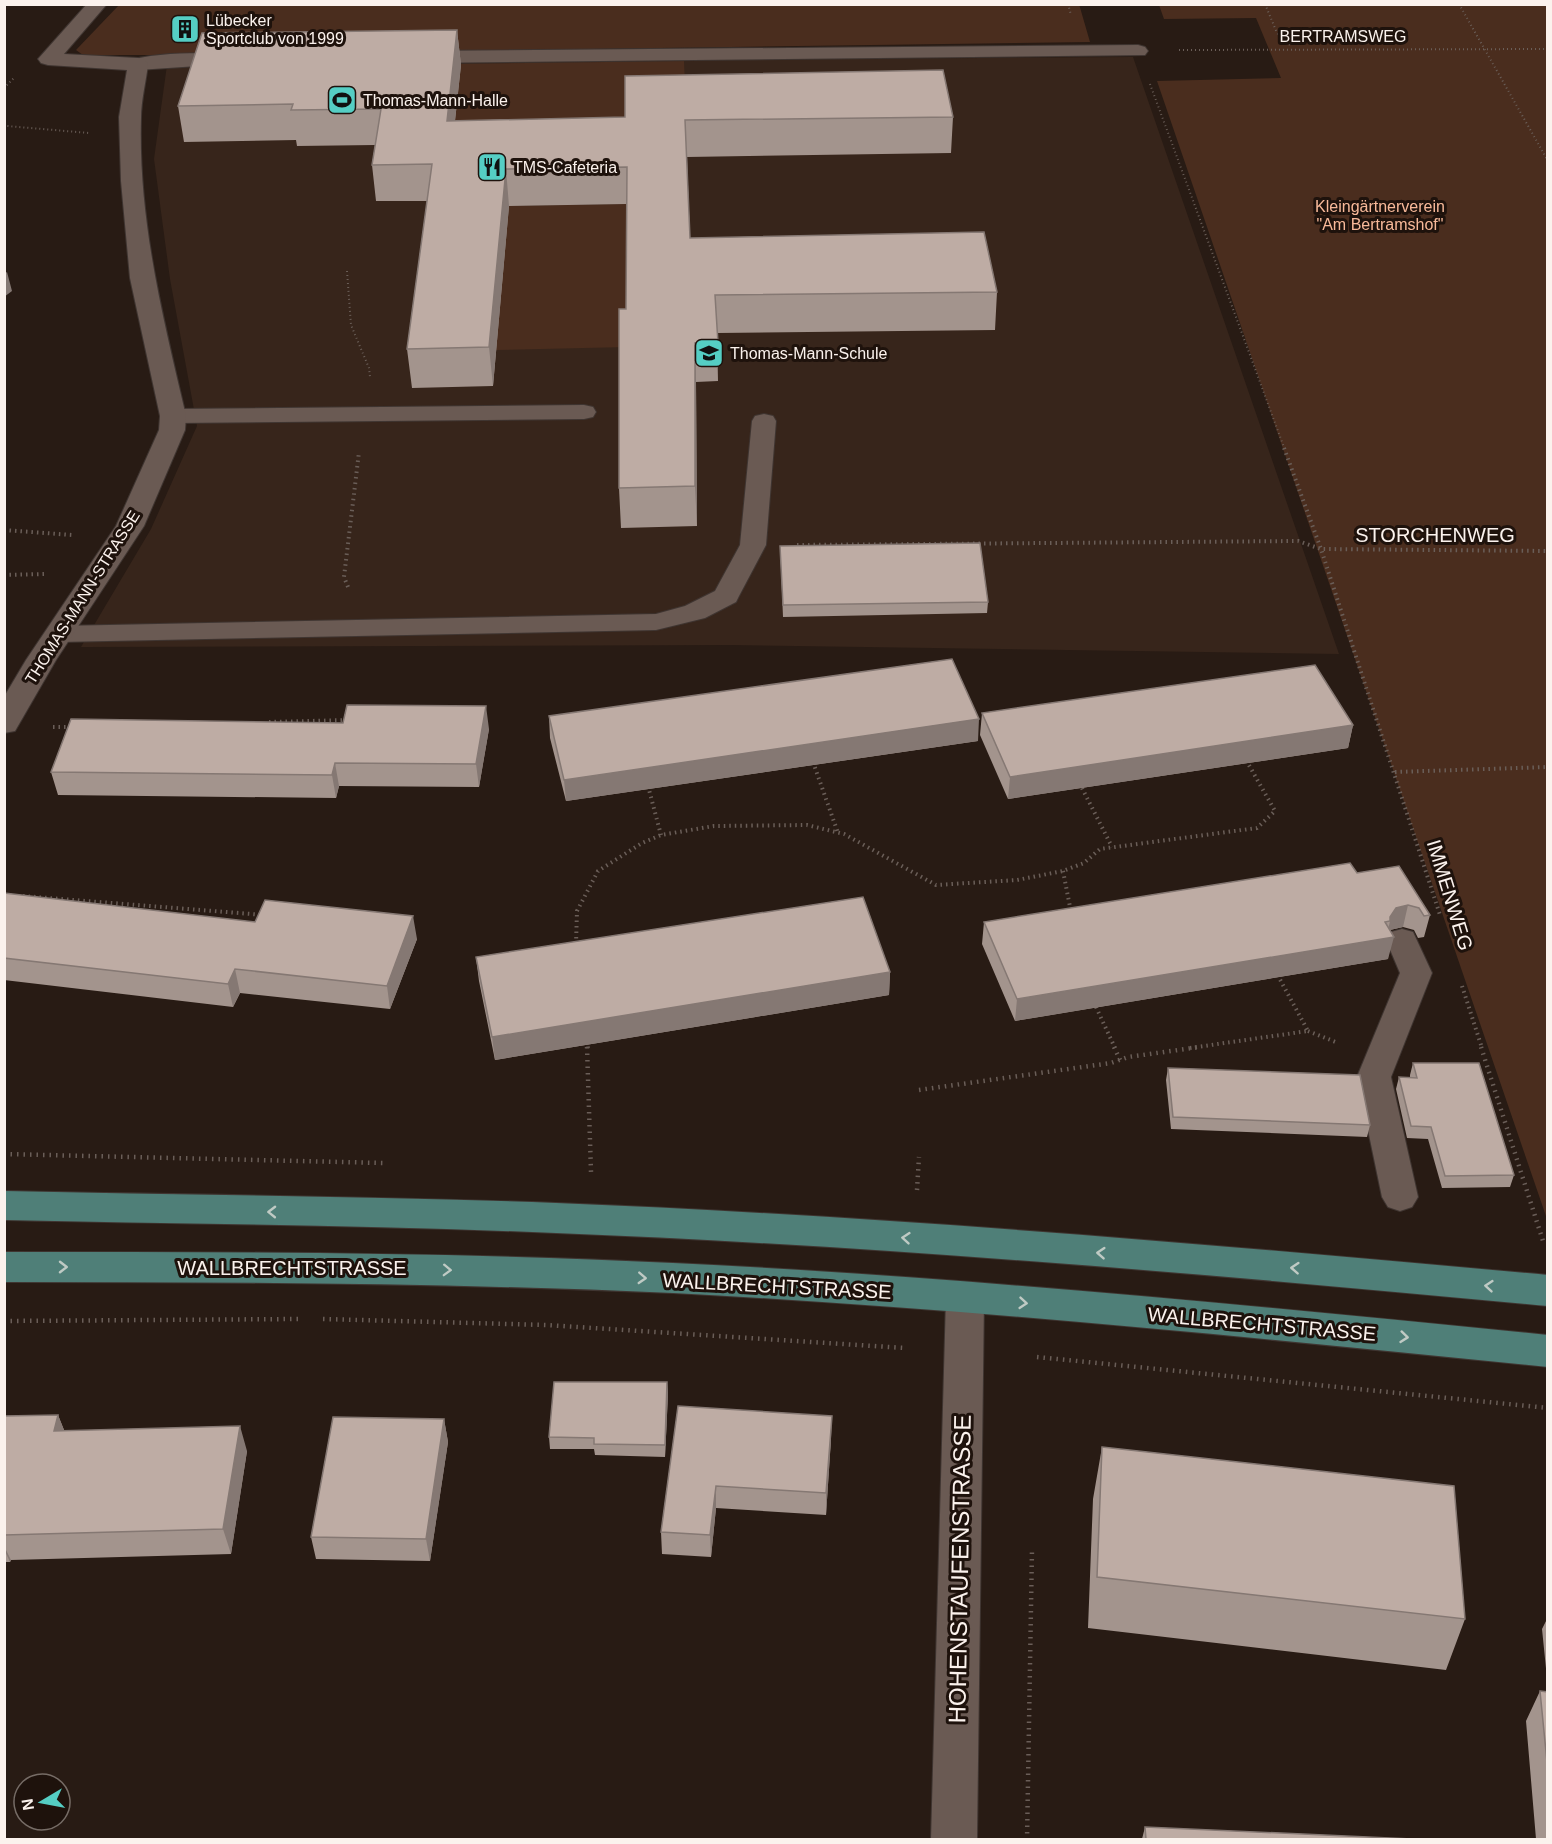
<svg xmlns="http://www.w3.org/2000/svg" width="1552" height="1844" font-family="Arial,sans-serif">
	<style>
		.built { fill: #37251b }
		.green { fill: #4a2d1e }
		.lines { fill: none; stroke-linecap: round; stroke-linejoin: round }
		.lane-casing { stroke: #3f3531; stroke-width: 2 }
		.street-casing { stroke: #3f3531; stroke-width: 2 }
		.primary-casing { stroke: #3f3531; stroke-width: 2 }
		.path-far2 { stroke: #6a5e58; stroke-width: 2; stroke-dasharray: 1 3; stroke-linecap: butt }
		.path-far1 { stroke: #6a5e58; stroke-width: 4; stroke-dasharray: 1.5 4; stroke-linecap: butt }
		.path { stroke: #6a5e58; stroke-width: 4.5; stroke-dasharray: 1.5 5; stroke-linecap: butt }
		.lane { fill: #6a5a53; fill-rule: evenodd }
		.street { fill: #6a5a53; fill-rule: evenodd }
		.primary { fill: #4f7f78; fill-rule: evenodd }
		.wall { fill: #a3948d }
		.shaded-wall { fill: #857873 }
		.building { fill: #beaca4; stroke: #857873; stroke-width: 1.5 }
		.oneway { stroke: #bfcac4 }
		.labels { text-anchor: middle; stroke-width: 6; stroke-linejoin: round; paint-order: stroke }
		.far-poi-label { font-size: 16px; fill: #fbf2ed; stroke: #1e120c; text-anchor: start }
		.far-street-label { font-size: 16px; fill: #fbf2ed; stroke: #1e120c }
		.far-park-label { font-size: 16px; fill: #f8b999; stroke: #1e120c }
		.street-label { font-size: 20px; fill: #fbf2ed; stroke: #1e120c }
		.near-street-label { font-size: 24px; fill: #fbf2ed; stroke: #1e120c }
	</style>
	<rect width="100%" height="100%" fill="#281b14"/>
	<path class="built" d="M1133,57l206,597 -609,-9 -649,2 70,-118 46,-103 -27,-147 -16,-120 13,-94 42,-2z"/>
	<path class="green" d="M120,4h959l11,38 -926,13h-81l-7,-5z
		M1159,5h388v1214l-390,-1138 124,-3 -25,-60 -92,1z
		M684,61l2,49 -60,43 -173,-15 8,-74z
		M629,204l-1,143 -132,3 13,-144z"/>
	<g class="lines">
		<g class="lane-casing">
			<path id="lane" d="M1138,45l7,2 3,4 -3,4 -727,8 -7,-2 -3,-4 3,-4 7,-2z
				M236,53l7,2 3,4 -3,4 -105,7 -7,-2 -3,-4 3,-4c34,-9 71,-6 105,-7z
				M584,405l9,2 3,5 -3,5 -9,2 -411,4 -9,-2 -3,-5 3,-5 9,-2z
				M764,414l9,2 3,5 -10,124 -27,51 -3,6 -31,16 -49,12 -597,12 -10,-2 -4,-6 4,-6 10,-2 597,-12 29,-8 30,-15 25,-46 12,-124 3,-5z
				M1402,929l11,3 19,41 -41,104 27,120 -6,10 -12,4 -12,-4 -6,-10 -25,-120 43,-104 -14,-33 5,-8z"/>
		</g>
		<g class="street-casing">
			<path id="street" d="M87,4h20l-43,50 74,4 7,2 3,4c-2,18 -7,36 -7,54 -3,102 22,200 45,298l-1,14 -41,96 -88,134 -41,71 -11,2v-36l22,-37 90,-134 43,-96 1,-14 -30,-138 -9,-97 -2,-64 8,-47 -79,-5 -7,-2 -3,-4z
				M965,1282l14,5 5,11 -7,542h-46l15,-542 5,-11z"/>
		</g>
		<g class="primary-casing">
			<path id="primary" d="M4,1191c184,4 368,5 552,12 331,13 662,42 992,72v31c-330,-31 -661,-60 -992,-73 -184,-8 -368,-9 -552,-13z
				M4,1252c223,0 446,0 669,11 292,14 583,43 875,72v32c-292,-29 -583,-59 -875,-74 -223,-10 -446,-11 -669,-11z"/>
		</g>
		<path class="path-far2" d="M1068,4l3,11
			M1265,4l12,29 15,14
			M1459,4l89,157
			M1179,50l369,-1
			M1150,84l135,366
			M4,88l10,-10
			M4,128l3,-2 82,7
			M347,271l4,54 18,43 1,9"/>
		<path class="path-far1" d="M1284,448l37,101 119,366
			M4,530l68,5
			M797,545l501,-4 23,8 227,2
			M4,575l42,-1
			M348,587l-4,-10 15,-125
			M269,722l80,-2
			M53,727h20
			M813,762l25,71
			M1395,772l153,-5
			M648,786l13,49
			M1082,788l30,59
			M1063,871l8,41
			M23,896l241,19
			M576,944l1,-33 21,-40 44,-28 19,-8 53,-9 93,-1 37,9 92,51 81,-5 46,-9 21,-8 16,-14 157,-21 18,-17 -29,-51
			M1462,986l20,62
			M1096,1007l19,41
			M1308,1031l30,12
			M587,1041l1,7
			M1190,1048l118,-17 -31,-57"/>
		<path class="path" d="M587,1047l4,125
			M1114,1047l6,13
			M1481,1047l62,194
			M919,1090l192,-27 17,-6 72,-10
			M4,1154l379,9
			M917,1190l2,-33
			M323,1319l223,6 359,23
			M4,1321l297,-2
			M1037,1357l511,51
			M1027,1840l5,-291"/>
		<use href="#lane" class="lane"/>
		<use href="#street" class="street"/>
		<use href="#primary" class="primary"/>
	</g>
	<path class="wall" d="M457,30l4,35 -6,56 498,-4 -2,36 -264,4 3,81 307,54 -2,38 -278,3 1,48 -22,1 1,144 -76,2 -2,-40 7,-179 1,-105 -118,2 -16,180 -81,2 -5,-39 20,-148h-51l-4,-36 3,-20 -78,1 -1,-6 -112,2 -6,-36z
		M780,546l208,56 -1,11 -204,4z
		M982,713l371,12 -5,23 -340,51 -28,-64z
		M549,716l429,25 -412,60 -16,-63z
		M489,729l-10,58 -140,-1 -3,12 -278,-3 -7,-23z
		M1399,866l31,49 -6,22 -6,1 -4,-8 -11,-3 -13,3 -2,29 -373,62 -33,-77 2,-22 373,-49z
		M4,893l251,29 162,17 -27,70 -150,-16 -7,14 -229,-27z
		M476,957l414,15 -1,23 -394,65 -16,-79z
		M1413,1063l101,112 -4,12 -68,1 -14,-49 -21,-1 -11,-49 3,-12h11v-2z
		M1168,1068l202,57 -3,12 -196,-8 -5,-49z
		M667,1382l1,12 -3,63 -70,-2 -1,-6h-44l-1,-12z
		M678,1406l153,33 -5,76 -110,-7 -5,49 -49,-3 -1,-22z
		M58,1415l6,15 183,21 -16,103 -220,6 -1,2h-6v-146z
		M444,1419l4,23 -18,119 -114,-2 -5,-22z
		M1102,1447l363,172 -19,51 -358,-42 5,-129z
		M1548,1617v71l-6,-59z
		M1540,1691l8,1v147h-12l-10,-118z
		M1145,1827l1,12h-4z"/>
	<path class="shaded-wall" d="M457,30l4,35 -10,92 -4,-36z
		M506,169l3,37 -16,180 -4,-39z
		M7,272l5,19 -8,6v-23z
		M695,343l1,39 1,144 -2,-40z
		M486,706l3,23 -10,58 -3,-23z
		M979,719l-1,22 -412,60 -2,-21z
		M1353,725l-5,23 -340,51 2,-22z
		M335,763l4,23 -3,12 -4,-23z
		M1408,905l-5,22 -13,3 -3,5 3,-14v-4l6,-9z
		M413,916l4,23 -27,70 -3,-23z
		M1394,937l-6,22 -373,62 2,-22z
		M235,969l5,24 -7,14 -5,-23z
		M890,972l-1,23 -394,65 -3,-23z
		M667,1382l1,12 -3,63v-12z
		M58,1415l10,25 -14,-9z
		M832,1416l-1,23 -5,76v-22z
		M444,1419l4,23 -18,119 -4,-22z
		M240,1426l7,25 -16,103 -8,-25z
		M716,1486v22l-5,49 -1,-22z
		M4,1546l7,14 -1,2 -6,-13z"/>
	<path class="building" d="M457,30l-10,91 178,-4v-41l318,-6 10,47 -268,3 5,118 294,-6 13,60 -282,3 3,48h-23v143l-76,2v-179h7l1,-142 -121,2 -17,178 -82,2 25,-185 -60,1 9,-56 -90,1 2,-6 -115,2 24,-73z
		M980,543l8,59 -205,3 -3,-59z
		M952,659l27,60 -415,61 -15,-64z
		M1315,665l38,60 -343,52 -28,-64z
		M347,705l139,1 -10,58 -141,-1 -3,12 -281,-3 20,-53 272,4z
		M1350,863l7,10 42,-7 31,49 -6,1 -5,-8 -11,-3 -12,3 -6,9v4l-5,1 9,15 -377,62 -33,-77z
		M4,893l251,29 10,-22 148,16 -26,70 -152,-17 -7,15 -224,-26z
		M863,897l27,75 -398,65 -16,-80z
		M1413,1063h66l35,112 -69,1 -14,-49 -20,-1 -12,-49 18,1z
		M1168,1068l192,7 10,50 -197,-8z
		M554,1382h113l-2,63 -71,-1v-6l-45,-1z
		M678,1406l154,10 -6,77 -110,-7 -6,49 -49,-3z
		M58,1415l-4,16 186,-5 -17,103 -219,6v-119z
		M333,1417l111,2 -18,120 -115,-2z
		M1102,1447l352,39 11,133 -368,-42z
		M1540,1691l8,1v80z
		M1145,1827l267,12h-266z"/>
	<defs><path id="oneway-chevron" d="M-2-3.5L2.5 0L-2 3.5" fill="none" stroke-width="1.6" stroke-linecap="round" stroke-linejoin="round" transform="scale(1.5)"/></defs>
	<g class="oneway">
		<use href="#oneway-chevron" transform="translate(272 1212) rotate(-179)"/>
		<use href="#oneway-chevron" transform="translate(906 1238) rotate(-175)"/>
		<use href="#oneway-chevron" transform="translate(1101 1253) rotate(-176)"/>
		<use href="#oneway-chevron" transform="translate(63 1267)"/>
		<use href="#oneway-chevron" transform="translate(1295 1268) rotate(-176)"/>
		<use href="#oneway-chevron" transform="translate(447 1270) rotate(2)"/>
		<use href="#oneway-chevron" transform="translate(642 1278) rotate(3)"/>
		<use href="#oneway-chevron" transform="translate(1489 1286) rotate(-175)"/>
		<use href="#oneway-chevron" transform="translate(1023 1303) rotate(5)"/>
		<use href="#oneway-chevron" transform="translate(1404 1337) rotate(6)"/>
	</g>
	<defs>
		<g id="building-square" transform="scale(1.5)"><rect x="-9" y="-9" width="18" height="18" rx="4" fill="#55cec4" stroke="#1e120c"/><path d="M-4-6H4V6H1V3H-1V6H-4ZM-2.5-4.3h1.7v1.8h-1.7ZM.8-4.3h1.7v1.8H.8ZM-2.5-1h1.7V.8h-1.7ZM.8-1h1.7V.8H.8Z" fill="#111"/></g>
		<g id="stadium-square" transform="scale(1.5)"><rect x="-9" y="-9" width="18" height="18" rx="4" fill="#55cec4" stroke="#1e120c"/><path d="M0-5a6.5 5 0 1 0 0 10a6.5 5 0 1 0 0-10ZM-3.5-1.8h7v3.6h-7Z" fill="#111"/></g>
		<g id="restaurant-square" transform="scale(1.5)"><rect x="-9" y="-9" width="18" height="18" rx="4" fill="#55cec4" stroke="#1e120c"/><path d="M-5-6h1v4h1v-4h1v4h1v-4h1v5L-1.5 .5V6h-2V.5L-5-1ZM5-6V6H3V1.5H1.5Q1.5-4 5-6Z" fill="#111"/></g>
		<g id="school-square" transform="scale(1.5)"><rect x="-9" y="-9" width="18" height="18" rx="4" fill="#55cec4" stroke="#1e120c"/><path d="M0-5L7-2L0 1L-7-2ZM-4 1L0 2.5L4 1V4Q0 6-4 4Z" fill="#111"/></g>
	</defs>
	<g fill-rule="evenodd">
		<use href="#building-square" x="185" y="29"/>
		<use href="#stadium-square" x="342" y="100"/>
		<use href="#restaurant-square" x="492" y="167"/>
		<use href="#school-square" x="709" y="353"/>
	</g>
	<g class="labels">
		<g class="far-poi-label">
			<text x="206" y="26">Lübecker<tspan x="206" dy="18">Sportclub von 1999</tspan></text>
			<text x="363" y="106">Thomas-Mann-Halle</text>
			<text x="513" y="173">TMS-Cafeteria</text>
			<text x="730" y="359">Thomas-Mann-Schule</text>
		</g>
		<g class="far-street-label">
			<text x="1343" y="42">BERTRAMSWEG</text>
			<text transform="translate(82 597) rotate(-58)" y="6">THOMAS-MANN-STRASSE</text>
		</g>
		<g class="far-park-label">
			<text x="1380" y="212">Kleingärtnerverein<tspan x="1380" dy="18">"Am Bertramshof"</tspan></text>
		</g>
		<g class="street-label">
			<text x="1435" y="542">STORCHENWEG</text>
			<text transform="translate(1450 895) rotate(73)" y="7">IMMENWEG</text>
			<text x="292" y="1275">WALLBRECHTSTRASSE</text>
			<text transform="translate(777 1286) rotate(3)" y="7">WALLBRECHTSTRASSE</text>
			<text transform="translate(1262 1324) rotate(5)" y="7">WALLBRECHTSTRASSE</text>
		</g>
		<g class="near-street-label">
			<text transform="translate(960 1569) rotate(-89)" y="8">HOHENSTAUFENSTRASSE</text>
		</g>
	</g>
	<rect width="1552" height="1844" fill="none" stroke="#fbf2ed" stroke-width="12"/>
	<g transform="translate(42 1802) rotate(260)"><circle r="28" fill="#1e120c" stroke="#766c66" stroke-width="1.5"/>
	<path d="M0-4.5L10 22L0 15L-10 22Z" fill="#55cec4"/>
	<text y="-9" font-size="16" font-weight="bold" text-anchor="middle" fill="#fbf2ed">N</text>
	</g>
</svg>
